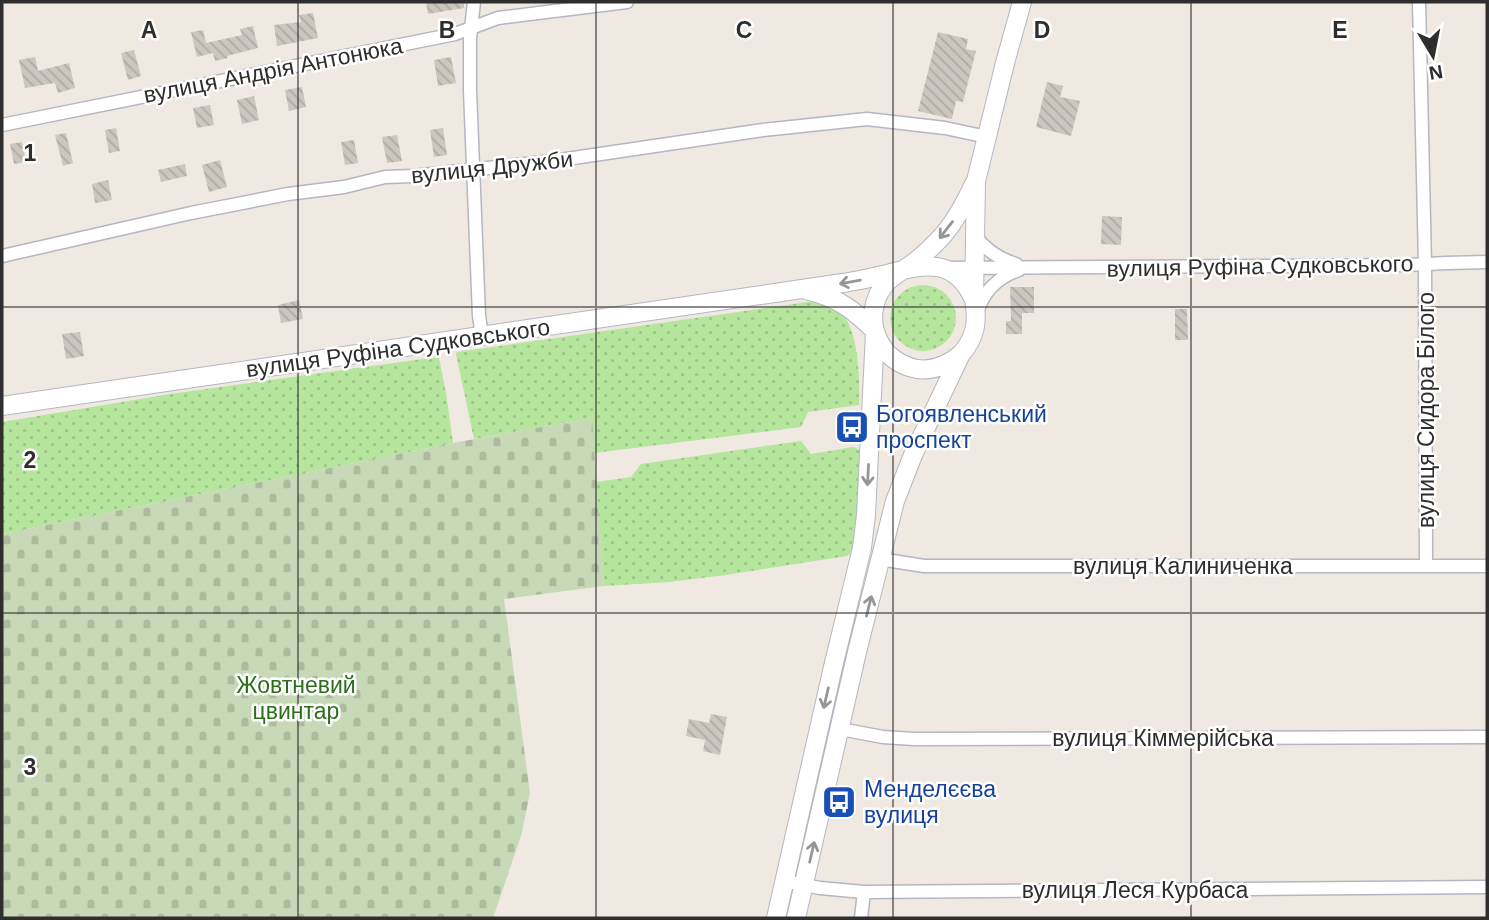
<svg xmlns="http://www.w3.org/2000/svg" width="1489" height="920" font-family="Arial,sans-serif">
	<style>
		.grass { fill: url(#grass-dots) }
		.cemetery { fill: url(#cemetery-stones) }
		.building { fill: url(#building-back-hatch) }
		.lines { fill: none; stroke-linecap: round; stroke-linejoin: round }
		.street-casing { stroke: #b4b7c1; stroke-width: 15 }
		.secondary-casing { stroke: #b4b7c1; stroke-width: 20 }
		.street { stroke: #fff; stroke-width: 12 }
		.secondary { stroke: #fff; stroke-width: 18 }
		.oneway { stroke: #969696 }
		.grid { fill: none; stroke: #2e2e2e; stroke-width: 2; stroke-opacity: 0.55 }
		.labels { text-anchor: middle; stroke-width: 5; stroke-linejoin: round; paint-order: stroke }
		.street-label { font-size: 23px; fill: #2e2e2e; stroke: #fff }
		.transit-label { font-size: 23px; fill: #164399; stroke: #fff; text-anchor: start }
		.park-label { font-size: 23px; fill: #2c6e1b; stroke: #fff }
		.grid-label { font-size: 23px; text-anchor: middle; font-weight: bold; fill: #2e2e2e; stroke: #fff; stroke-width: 5; stroke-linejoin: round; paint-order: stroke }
	</style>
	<defs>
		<pattern id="grass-dots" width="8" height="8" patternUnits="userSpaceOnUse" patternTransform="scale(1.75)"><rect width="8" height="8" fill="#b6e59e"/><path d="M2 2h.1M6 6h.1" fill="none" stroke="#9dc588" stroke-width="1.8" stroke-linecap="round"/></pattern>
		<pattern id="cemetery-stones" width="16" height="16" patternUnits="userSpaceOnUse" patternTransform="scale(1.75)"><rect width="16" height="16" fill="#c8d9b8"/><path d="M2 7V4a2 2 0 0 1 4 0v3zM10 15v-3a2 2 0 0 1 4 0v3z" fill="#acbb9e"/></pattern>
		<pattern id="building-back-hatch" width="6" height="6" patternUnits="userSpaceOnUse" patternTransform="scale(1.75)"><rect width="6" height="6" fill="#cbc7bf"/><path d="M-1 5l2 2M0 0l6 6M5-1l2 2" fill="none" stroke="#afaba4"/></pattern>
	</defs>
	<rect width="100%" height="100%" fill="#efe9e1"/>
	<path class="grass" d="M890 318a33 33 0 1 1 66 0a33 33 0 1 1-66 0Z
		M814,301c10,3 22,6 29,14 16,18 17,67 16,90l-51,7 -7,15 -207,26 -2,-35 -118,21 -18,-85 1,-2z
		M437,357l2,1 7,35 7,50 -451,91v-112l168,-28z
		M801,441l10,13 42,-7c8,2 9,6 10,14l-10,91 -6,4 -121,19 -57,7 -65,4 -8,-104 35,-5 10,-13z"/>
	<path class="cemetery" d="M592,418l12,168 -100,13 26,194 -9,43 -28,82h-491v-384l451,-91z"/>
	<path class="building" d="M426,2h38v6l-36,6z
		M313,13l5,25 -41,8 -3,-21 27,-3 -2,-7z
		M253,26l5,22 -31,8 1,2 -13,3 -2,-8 -16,4 -6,-25 12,-2 3,13 36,-8 -2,-6z
		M938,32l30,7 -2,10 10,2 -13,51 -7,-1 -4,18 -34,-8z
		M134,50l7,26 -13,4 -7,-27z
		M35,57l3,14 31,-8 6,25 -17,5 -3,-10 -30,5 -6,-28z
		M451,57l5,26 -18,3 -4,-26z
		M1047,82l16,4 -3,11 20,4 -9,35 -35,-9z
		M302,87l4,20 -17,4 -4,-21z
		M254,96l5,24 -17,4 -5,-24z
		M210,105l4,20 -17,3 -4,-20z
		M116,128l4,23 -11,2 -4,-23z
		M443,128l4,27 -13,2 -4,-27z
		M66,133l7,30 -10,3 -8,-31z
		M397,135l5,26 -15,2 -5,-26z
		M354,140l4,23 -13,2 -4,-23z
		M22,142l4,20 -12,2 -4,-20z
		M220,160l7,27 -18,5 -7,-27z
		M185,164l2,12 -26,6 -3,-12z
		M108,180l4,20 -17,3 -3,-19z
		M1102,216l20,1 -1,28 -20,-1z
		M1010,287h24v26h-12v21h-16v-13h5z
		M299,300l4,19 -22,4 -3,-18z
		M1175,309h12l1,31h-13z
		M80,332l4,24 -18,3 -4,-25z
		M711,714l16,3 -7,38 -17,-4 2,-11 -19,-4 3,-17 20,4z"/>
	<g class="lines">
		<g class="street-casing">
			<path id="street" d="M474,2l-4,36v52l9,226 3,20
				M1419,2l6,262 1,302
				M2,125l453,-91 43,-16 129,-16
				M975,236c11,14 23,23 41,28
				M2,256l189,-43 97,-19 56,-7 41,-10 28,-1 140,-15 210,-31 104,-11 78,9 42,9
				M945,268l462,-3 40,-2 40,-1
				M977,313c6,-21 21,-36 42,-43
				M880,559l44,7h563
				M840,729l43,8 31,2 573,-2
				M784,881l36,7 44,4 623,-5
				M861,918l3,-26"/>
		</g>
		<g class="secondary-casing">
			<path id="secondary" d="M809,291c28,6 46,20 66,40
				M961,354c-13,11 -28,17 -44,15 -16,-3 -31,-13 -38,-28 -10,-19 -7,-43 8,-59 9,-9 21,-14 30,-22 10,-8 19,-17 27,-26 13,-15 22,-33 30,-50
				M2,406l827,-121c16,-2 33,-5 49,-9 39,-9 75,-24 96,24
				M776,918l57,-251 29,-119 4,-33 9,-182
				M796,918l61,-266 38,-151 18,-46 48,-101c15,-17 17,-33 13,-54l2,-119 29,-118 17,-61"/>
		</g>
		<use href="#street" class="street"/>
		<use href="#secondary" class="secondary"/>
	</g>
	<defs><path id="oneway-shaft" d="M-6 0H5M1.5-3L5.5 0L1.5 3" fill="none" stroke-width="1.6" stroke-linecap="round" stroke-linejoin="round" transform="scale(1.75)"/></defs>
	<g class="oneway">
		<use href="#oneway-shaft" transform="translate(946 230) rotate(128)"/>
		<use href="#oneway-shaft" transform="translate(850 282) rotate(170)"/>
		<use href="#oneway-shaft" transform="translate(868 475) rotate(93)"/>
		<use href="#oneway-shaft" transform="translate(869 606) rotate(-76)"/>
		<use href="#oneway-shaft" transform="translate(826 698) rotate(103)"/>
		<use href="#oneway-shaft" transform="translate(812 852) rotate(-77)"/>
	</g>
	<path class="grid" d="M298,2v916M596,2v916M893,2v916M1191,2v916M2,307h1485M2,613h1485"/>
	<defs>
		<g id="bus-square" transform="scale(1.75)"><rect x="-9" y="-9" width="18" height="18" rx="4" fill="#1a4fb4" stroke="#fff"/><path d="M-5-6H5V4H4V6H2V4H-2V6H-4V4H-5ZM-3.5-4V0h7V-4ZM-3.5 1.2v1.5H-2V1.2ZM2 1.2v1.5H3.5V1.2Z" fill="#fff"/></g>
	</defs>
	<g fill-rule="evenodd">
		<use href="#bus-square" x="852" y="427"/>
		<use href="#bus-square" x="839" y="802"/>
	</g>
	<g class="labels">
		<g class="street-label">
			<text transform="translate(273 70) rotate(-11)" y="8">вулиця Андрія Антонюка</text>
			<text transform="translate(492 167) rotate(-6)" y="8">вулиця Дружби</text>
			<text transform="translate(1260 266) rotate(-1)" y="8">вулиця Руфіна Судковського</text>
			<text transform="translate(398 348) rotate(-8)" y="8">вулиця Руфіна Судковського</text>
			<text transform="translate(1426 410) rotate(-90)" y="8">вулиця Сидора Білого</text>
			<text x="1183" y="574">вулиця Калиниченка</text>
			<text x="1163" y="746">вулиця Кіммерійська</text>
			<text x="1135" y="898">вулиця Леся Курбаса</text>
		</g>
		<g class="transit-label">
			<text x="876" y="422">Богоявленський<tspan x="876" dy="26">проспект</tspan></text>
			<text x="864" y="797">Менделєєва<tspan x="864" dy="26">вулиця</tspan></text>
		</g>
		<g class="park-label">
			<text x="296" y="693">Жовтневий<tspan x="296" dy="26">цвинтар</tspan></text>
		</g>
	</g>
	<g class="grid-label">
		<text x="149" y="38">A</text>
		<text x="447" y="38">B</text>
		<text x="744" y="38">C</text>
		<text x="1042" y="38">D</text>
		<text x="1340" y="38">E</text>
		<text x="30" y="161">1</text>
		<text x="30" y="468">2</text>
		<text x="30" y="775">3</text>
	</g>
	<rect width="1489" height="920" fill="none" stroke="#2e2e2e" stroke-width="7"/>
	<g transform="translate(1433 56) rotate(170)" stroke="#ffffff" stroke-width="5" paint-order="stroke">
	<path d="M0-5L12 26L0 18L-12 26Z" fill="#2e2e2e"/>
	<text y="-10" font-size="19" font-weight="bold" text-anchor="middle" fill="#2e2e2e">N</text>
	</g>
</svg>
